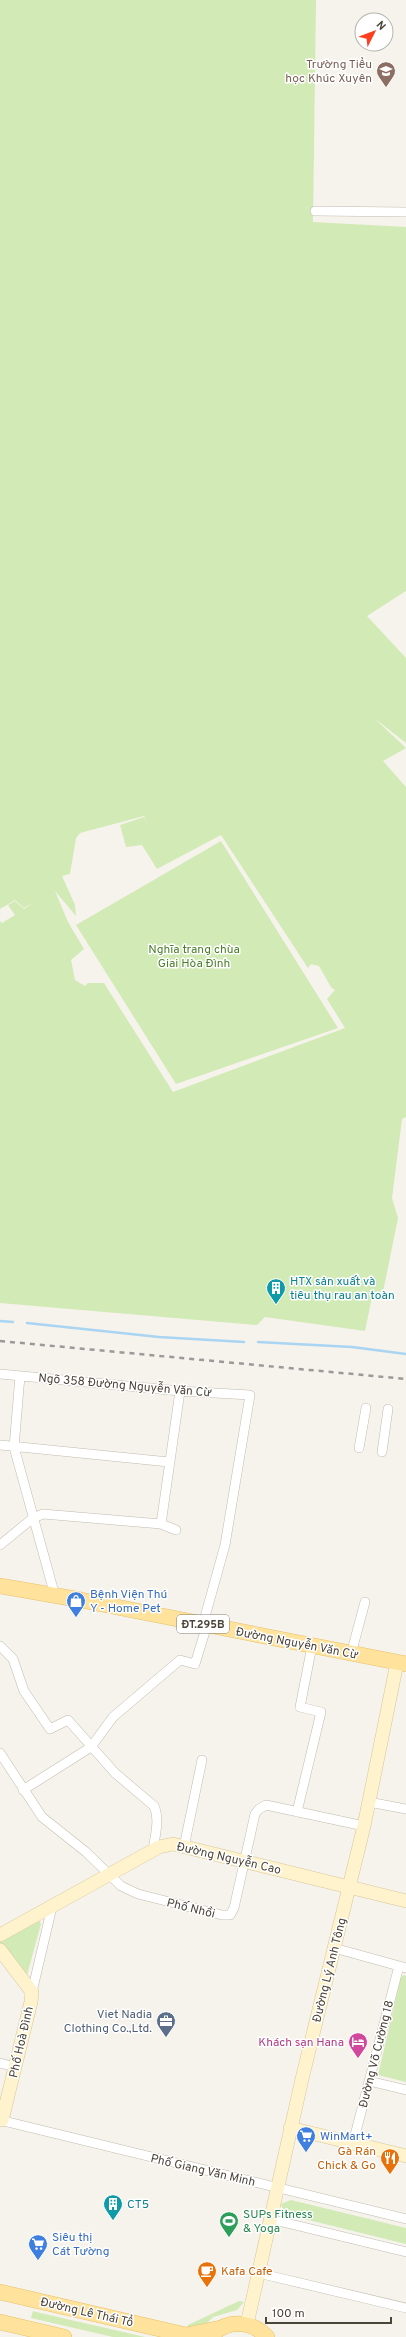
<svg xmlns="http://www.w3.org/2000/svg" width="406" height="2337" font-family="Overpass,sans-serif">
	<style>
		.green { fill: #d2eab5; fill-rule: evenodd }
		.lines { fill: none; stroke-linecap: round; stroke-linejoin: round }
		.stream { stroke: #a9d4f2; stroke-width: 2.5 }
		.street-casing { stroke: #c2bbae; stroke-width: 10 }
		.secondary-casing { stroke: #d6c79b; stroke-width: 14 }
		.primary-casing { stroke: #e6c16a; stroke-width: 16 }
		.street { stroke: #fff; stroke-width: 9 }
		.secondary { stroke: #fff3cd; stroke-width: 13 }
		.primary { stroke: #ffe39c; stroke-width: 15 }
		.rail { stroke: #9a9a9a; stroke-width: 2.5; stroke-dasharray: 5 5; stroke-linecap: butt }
		.labels { text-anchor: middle; stroke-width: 3; stroke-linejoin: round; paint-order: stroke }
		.shield { fill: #fff; stroke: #817c74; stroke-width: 1 }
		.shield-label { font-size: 11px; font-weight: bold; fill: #4b4439 }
		.education-label { font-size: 12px; fill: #785e54; stroke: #fff; text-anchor: end }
		.park-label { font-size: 12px; fill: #4a7f2a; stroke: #fff }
		.culture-label { font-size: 12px; fill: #0d838f; stroke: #fff; text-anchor: start }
		.street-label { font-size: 12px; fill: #4b4439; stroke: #fff }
		.shop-label { font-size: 12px; fill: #366cbe; stroke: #fff; text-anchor: start }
		.service-label { font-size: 12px; fill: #4e5e75; stroke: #fff; text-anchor: end }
		.hotel-label { font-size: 12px; fill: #b23c85; stroke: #fff; text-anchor: end }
		.food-label { font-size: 12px; fill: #c56008; stroke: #fff; text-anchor: end }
		.leisure-label { font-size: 12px; fill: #27864d; stroke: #fff; text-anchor: start }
	</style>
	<rect width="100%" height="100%" fill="#f6f3ec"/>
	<path class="green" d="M0,0h316l-3,222 93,5v364l-39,25 39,42v85l-32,-25 32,30 -23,13 23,26v330l-4,2 -10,79 6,20 -16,79h-10l-7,34 -100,-14 -8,8 -257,-22v-382l2,2 13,-8 -7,-10 7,-4 9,8 12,-8 -12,7 -9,-8 -15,9zM144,816l6,12 -6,-11 -24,8 6,22 16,-2 15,24 64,-34 87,133 3,-4 8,2 12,21 4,3 -8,9 18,29 -172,64 -69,-109h-16l-3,3 -10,-6 -4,-20 13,-11 -16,-27 -13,-31 21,25 -1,-11 -13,-29 8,-2 6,-36 4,-5z
		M221,841l117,187 -162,56 -100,-159z
		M39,1920l2,4 -14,51 -27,-31v-3z
		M404,1975l2,1v106l-28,-7 23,-98z
		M291,2200l115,28v16l-122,-30 -3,-10z
		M239,2301l5,1 -7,8 -24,7 -9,9 -17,2 1,-3z
		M33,2311l3,1 109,25h-32l-82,-19z"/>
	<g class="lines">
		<path class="stream" d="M0,1321l13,1
			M27,1323l132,14 85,5
			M258,1342l94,5 54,7"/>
		<g class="street-casing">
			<path id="street" d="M315,211l91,1
				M0,1374l180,17 70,4 -25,150 -22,79
				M20,1376l-6,71 41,149
				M0,1445l169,17
				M359,1448l7,-40
				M382,1452l6,-43
				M161,1524l19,-133
				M0,1545l33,-27 10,-4 118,10 15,6
				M0,1646l13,13 11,32 26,38 18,-9 47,53 39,33c6,13 1,30 -1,44
				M351,1654l14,-52
				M0,1753l42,64 44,35 35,34 17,8 84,21h8l4,-7 21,-94 4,-5 7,-4 98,21
				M23,1790l68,-43 22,-30 67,-57 15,4 12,-39
				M369,1802l37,7
				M297,1812l24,-100 -21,-5 12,-61
				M184,1847l18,-87
				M334,1948l72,20
				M32,1992l20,-85
				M0,2063l16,4
				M369,2081l37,9
				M0,2120l406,99
				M353,2143l46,-177
				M270,2219l136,33
				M258,2273l148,35"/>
		</g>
		<g class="secondary-casing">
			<path id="secondary" d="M0,1935l159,-88 14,-3 233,57
				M0,1950l32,42 -1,10 -29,118
				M290,2128l116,28
				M247,2324l55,-245 62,-253 33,-163"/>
		</g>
		<g class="primary-casing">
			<path id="primary" d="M0,1586l81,14 325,64
				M0,2292l186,43 35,-7
				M0,2322l64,15
				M213,2334c16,-15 39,-13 54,3"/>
		</g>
		<use href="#street" class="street"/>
		<use href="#secondary" class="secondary"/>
		<use href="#primary" class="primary"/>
		<path class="rail" d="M0,1341l406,38"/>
	</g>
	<defs>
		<g id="school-pin" transform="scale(1)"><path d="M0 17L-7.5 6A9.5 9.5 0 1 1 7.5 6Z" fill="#8d6e63" stroke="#fff"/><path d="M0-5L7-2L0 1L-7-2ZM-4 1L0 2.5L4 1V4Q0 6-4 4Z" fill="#fff"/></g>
		<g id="building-pin" transform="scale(1)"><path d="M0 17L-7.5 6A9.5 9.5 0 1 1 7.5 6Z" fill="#0f9aa8" stroke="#fff"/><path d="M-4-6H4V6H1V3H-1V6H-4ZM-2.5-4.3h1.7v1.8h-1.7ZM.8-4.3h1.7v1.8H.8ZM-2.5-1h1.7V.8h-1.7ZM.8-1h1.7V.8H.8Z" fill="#fff"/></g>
		<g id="shop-pin" transform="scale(1)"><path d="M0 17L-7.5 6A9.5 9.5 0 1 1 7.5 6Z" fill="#3f7fe0" stroke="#fff"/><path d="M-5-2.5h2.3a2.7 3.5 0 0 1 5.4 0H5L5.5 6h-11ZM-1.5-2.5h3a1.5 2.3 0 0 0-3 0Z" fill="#fff"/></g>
		<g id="office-pin" transform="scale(1)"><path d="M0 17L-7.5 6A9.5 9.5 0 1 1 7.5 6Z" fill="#5c6f8a" stroke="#fff"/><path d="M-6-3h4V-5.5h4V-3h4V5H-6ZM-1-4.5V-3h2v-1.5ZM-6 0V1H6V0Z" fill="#fff"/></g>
		<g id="hotel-pin" transform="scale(1)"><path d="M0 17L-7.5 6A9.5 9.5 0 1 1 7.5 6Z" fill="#d1479c" stroke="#fff"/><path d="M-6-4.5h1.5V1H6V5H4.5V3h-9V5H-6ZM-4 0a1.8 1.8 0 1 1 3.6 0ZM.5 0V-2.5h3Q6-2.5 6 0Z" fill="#fff"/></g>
		<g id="supermarket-pin" transform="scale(1)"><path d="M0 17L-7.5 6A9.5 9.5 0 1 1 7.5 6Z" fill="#3f7fe0" stroke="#fff"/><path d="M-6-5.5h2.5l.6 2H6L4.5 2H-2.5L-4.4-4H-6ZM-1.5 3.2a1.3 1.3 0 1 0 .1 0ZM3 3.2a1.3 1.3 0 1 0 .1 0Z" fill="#fff"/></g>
		<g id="restaurant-pin" transform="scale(1)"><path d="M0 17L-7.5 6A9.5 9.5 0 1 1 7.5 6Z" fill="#e8710a" stroke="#fff"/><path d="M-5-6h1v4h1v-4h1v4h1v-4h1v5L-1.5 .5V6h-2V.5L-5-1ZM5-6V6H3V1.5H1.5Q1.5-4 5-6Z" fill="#fff"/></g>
		<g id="stadium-pin" transform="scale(1)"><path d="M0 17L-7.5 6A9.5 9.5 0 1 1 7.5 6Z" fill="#2e9e5b" stroke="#fff"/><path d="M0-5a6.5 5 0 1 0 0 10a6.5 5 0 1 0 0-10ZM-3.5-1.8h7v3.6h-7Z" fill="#fff"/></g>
		<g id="cafe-pin" transform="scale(1)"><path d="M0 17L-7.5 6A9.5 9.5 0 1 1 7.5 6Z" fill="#e8710a" stroke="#fff"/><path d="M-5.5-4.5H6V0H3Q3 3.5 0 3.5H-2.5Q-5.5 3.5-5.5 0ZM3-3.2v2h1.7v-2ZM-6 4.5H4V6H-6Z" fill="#fff"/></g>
	</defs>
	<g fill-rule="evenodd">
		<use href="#school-pin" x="386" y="71"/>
		<use href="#building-pin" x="276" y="1288"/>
		<use href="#shop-pin" x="76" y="1601"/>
		<use href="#office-pin" x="166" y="2021"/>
		<use href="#hotel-pin" x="358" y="2042"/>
		<use href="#supermarket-pin" x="306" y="2136"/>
		<use href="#restaurant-pin" x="390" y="2158"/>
		<use href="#building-pin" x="113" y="2204"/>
		<use href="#stadium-pin" x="229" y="2221"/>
		<use href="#supermarket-pin" x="38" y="2244"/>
		<use href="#cafe-pin" x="207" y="2271"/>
	</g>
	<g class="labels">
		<rect class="shield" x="177" y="1615" width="52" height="18" rx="3"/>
		<g class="shield-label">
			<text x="203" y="1628">ĐT.295B</text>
		</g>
		<g class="education-label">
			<text x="372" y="68">Trường Tiểu<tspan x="372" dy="14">học Khúc Xuyên</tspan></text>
		</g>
		<g class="park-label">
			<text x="194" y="953">Nghĩa trang chùa<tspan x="194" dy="14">Giai Hòa Đình</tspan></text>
		</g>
		<g class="culture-label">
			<text x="290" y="1285">HTX sản xuất và<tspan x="290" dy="14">tiêu thụ rau an toàn</tspan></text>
			<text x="127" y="2208">CT5</text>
		</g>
		<g class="street-label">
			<text transform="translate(125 1385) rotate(5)" y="4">Ngõ 358 Đường Nguyễn Văn Cừ</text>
			<text transform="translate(297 1643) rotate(11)" y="4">Đường Nguyễn Văn Cừ</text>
			<text transform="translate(229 1858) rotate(13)" y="4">Đường Nguyễn Cao</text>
			<text transform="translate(191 1908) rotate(14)" y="4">Phố Nhồi</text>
			<text transform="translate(329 1970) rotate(-76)" y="4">Đường Lý Anh Tông</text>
			<text transform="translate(21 2042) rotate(-77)" y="4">Phố Hoà Đình</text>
			<text transform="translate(376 2054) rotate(-76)" y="4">Đường Võ Cường 18</text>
			<text transform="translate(203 2170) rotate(13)" y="4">Phố Giang Văn Minh</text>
			<text transform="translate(87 2312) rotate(13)" y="4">Đường Lê Thái Tổ</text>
		</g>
		<g class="shop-label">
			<text x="90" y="1598">Bệnh Viện Thú<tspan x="90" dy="14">Y - Home Pet</tspan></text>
			<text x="320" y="2140">WinMart+</text>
			<text x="52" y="2241">Siêu thị<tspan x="52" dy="14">Cát Tường</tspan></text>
		</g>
		<g class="service-label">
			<text x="152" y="2018">Viet Nadia<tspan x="152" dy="14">Clothing Co.,Ltd.</tspan></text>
		</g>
		<g class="hotel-label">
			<text x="344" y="2046">Khách sạn Hana</text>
		</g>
		<g class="food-label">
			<text x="376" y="2155">Gà Rán<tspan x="376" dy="14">Chick &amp; Go</tspan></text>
			<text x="221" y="2275" text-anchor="start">Kafa Cafe</text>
		</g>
		<g class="leisure-label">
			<text x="243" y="2218">SUPs Fitness<tspan x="243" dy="14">&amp; Yoga</tspan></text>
		</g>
	</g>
	<g transform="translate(374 32) rotate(48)"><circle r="19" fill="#ffffff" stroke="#b7b4b0"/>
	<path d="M0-3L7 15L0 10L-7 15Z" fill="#fc3f1d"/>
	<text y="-6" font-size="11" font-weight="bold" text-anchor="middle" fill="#4b4439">N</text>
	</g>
	<path d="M266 2317v6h125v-6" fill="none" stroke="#4b4439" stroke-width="2"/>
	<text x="272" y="2317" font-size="12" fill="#4b4439" stroke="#ffffff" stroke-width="3" paint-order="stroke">100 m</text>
</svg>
